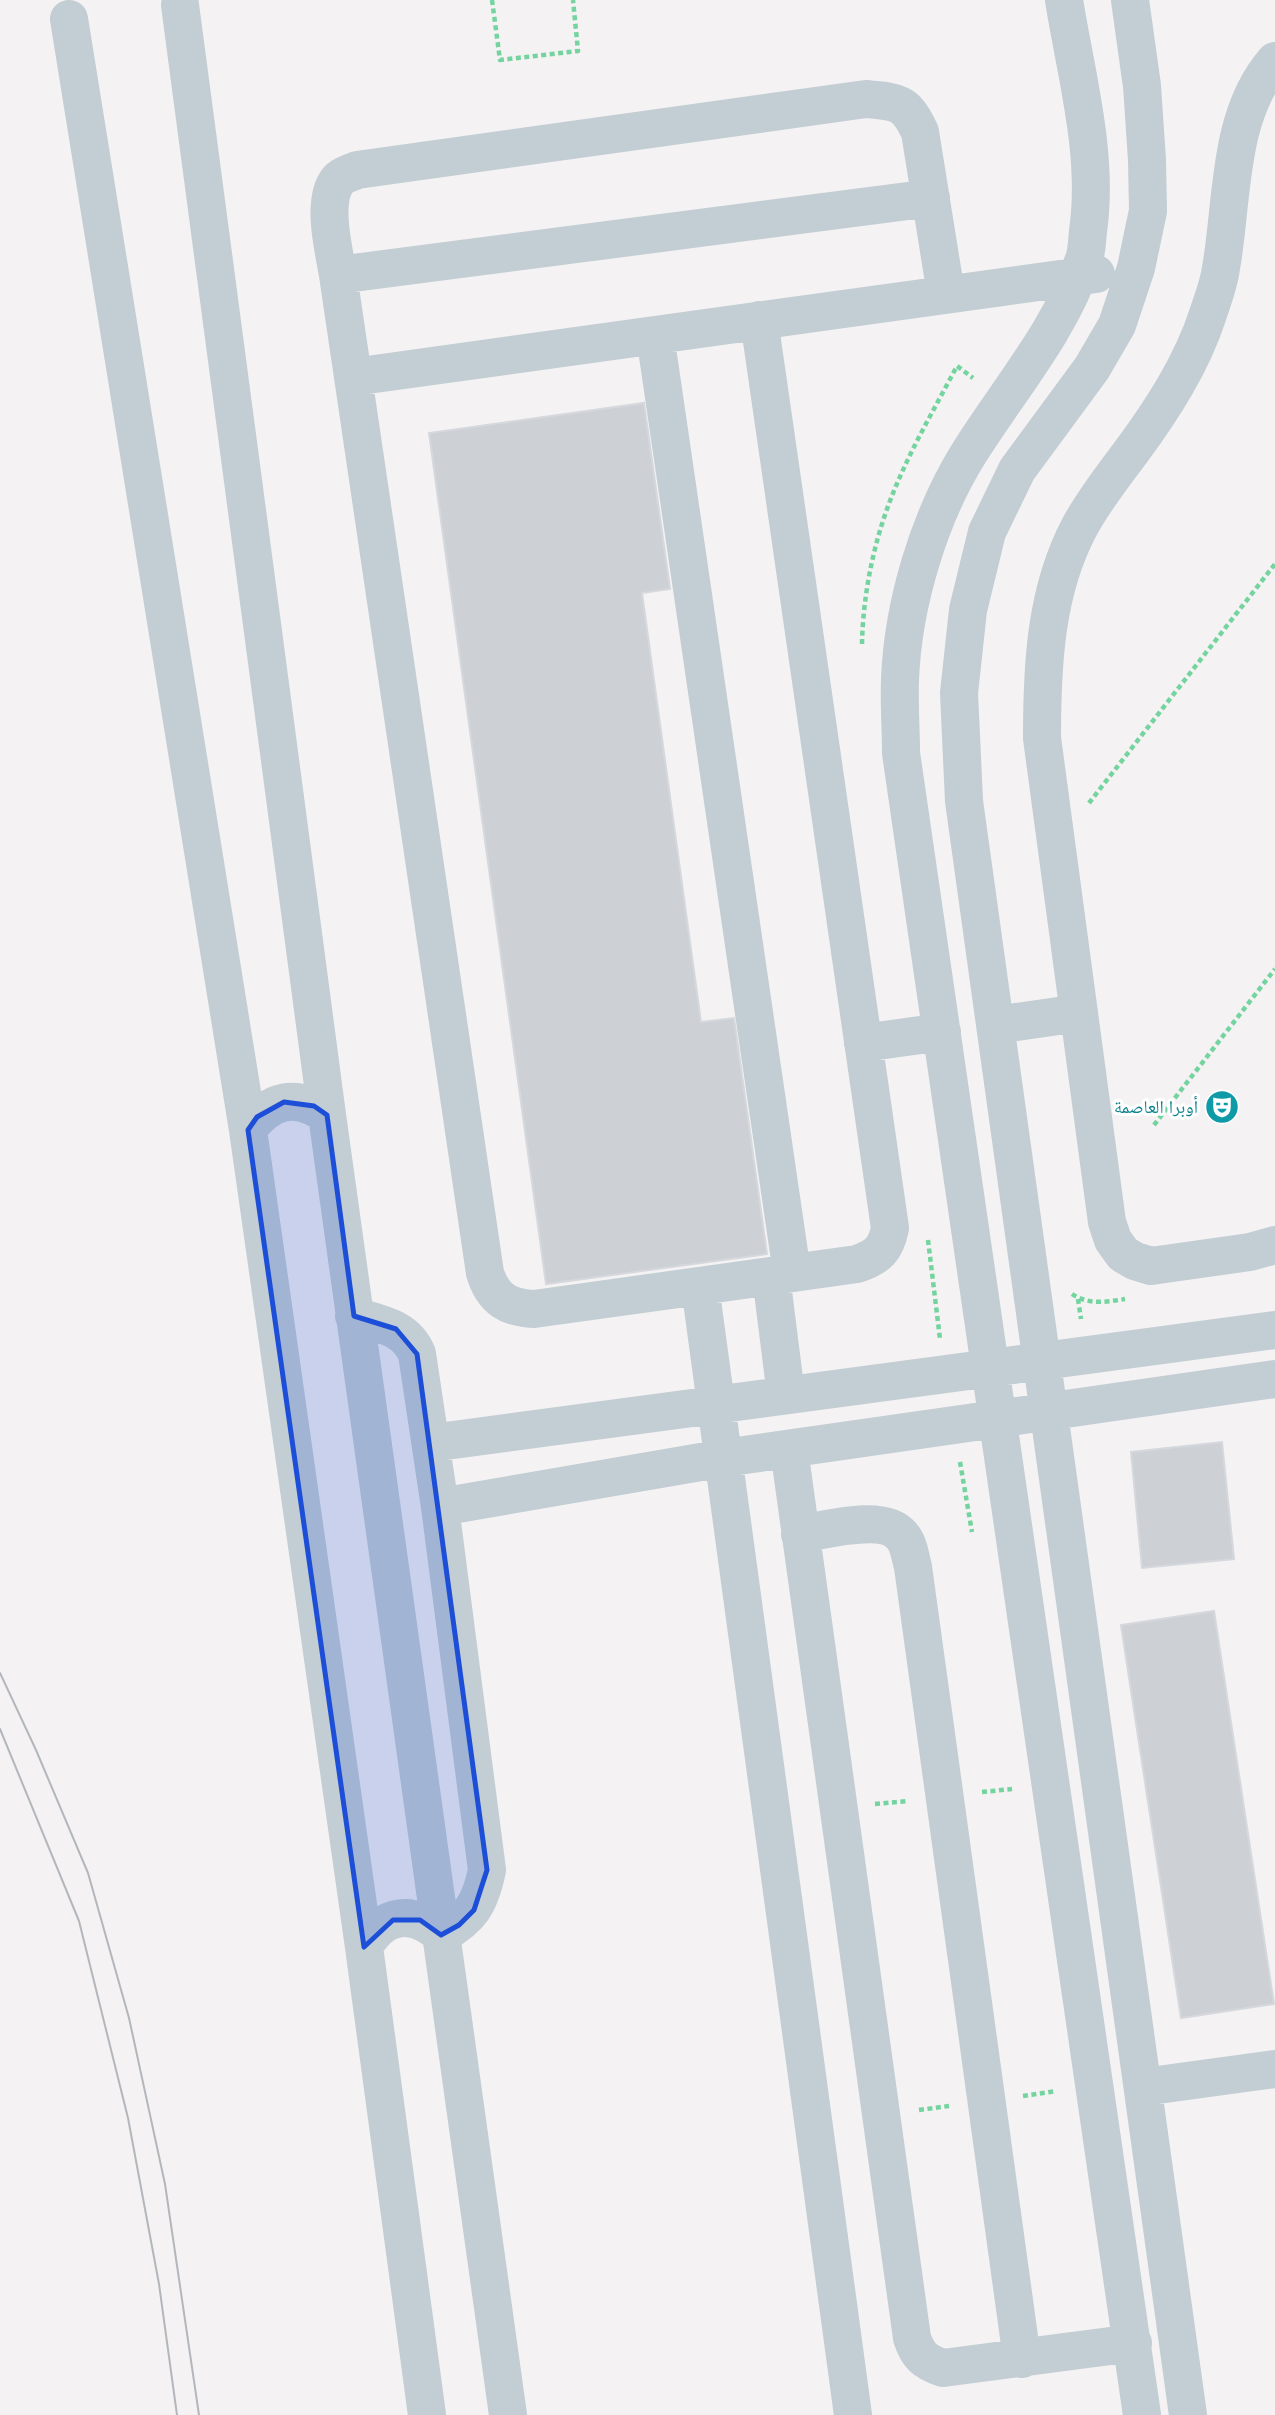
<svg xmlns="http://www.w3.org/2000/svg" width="1275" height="2415" font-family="Inter,'Noto Naskh Arabic',sans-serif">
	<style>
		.building { fill: #cdd1d6; stroke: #d5d8dd; stroke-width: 2 }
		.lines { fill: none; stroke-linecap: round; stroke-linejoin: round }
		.path { stroke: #74d49f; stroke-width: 4.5; stroke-dasharray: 5 3.5; stroke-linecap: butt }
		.minor { stroke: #c2cdd4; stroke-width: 38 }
		.tram { stroke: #b3b7bc; stroke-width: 2 }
		.marked { fill: #1d4ed8; fill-opacity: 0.2; stroke: #1d4ed8; stroke-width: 5; stroke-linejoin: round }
		.labels { text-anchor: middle; stroke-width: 6; stroke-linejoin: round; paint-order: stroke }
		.culture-label { font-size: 18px; fill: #0d838f; stroke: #fff; text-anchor: end }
	</style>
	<rect width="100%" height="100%" fill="#f4f2f2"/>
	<path class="building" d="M644,403l26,186 -28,4 59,429 33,-4 33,236 -221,30 -117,-851z
		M1222,1442l12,117 -92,9 -11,-116z
		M1214,1611l60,393 -93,14 -60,-393z"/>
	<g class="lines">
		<path class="path" d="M492,0l8,60 78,-9 -5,-51
			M862,644c1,-52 13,-109 34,-158 17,-41 40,-80 61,-120l16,12
			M1089,803l186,-239
			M1154,1125l121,-156
			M928,1240l12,99
			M1072,1294c16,11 35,8 53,5
			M1078,1299l3,20
			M960,1462l12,70
			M982,1792l30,-3
			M875,1804l33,-3
			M1023,2096l33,-5
			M919,2110l30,-4"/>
		<path class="minor" d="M1064,0c12,75 35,155 24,231 -1,10 -1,22 -5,31 -23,69 -76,130 -114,191 -40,64 -66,151 -69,226 -1,25 1,50 1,74l241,1662
			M1130,0l12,86 5,74 1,51 -12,57 -19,57 -25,43 -75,102 -30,62 -19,78 -9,83 5,108 224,1614
			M180,5l147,1110 181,1300
			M69,19l179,1111 116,817 63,468
			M1275,61c-48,55 -42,140 -54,207 -2,16 -8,31 -13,46 -16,50 -46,96 -77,138 -18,24 -37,48 -51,74 -35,65 -38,140 -38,212l65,484 6,18 10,14 12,7 16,5 99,-14 25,-7
			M338,275l593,-77
			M759,320l131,908c-4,21 -12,29 -33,36l-323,45c-26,-1 -41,-10 -49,-36l-147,-998c-4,-24 -17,-74 0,-95 4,-5 13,-7 19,-10l509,-71c33,3 40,3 54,33l26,162
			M655,335l137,938
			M353,377l743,-103
			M996,1025l83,-12
			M863,1043l79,-11
			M248,1130c21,-31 48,-37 79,-15
			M771,1276l15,119
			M700,1286l153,1129
			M354,1316c26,8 52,11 63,38l23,153 47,363c-7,34 -16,48 -46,65 -28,-26 -58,-22 -77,12
			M431,1443l844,-113
			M789,1449l123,889c6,18 13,24 31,30l190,-25
			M440,1507l284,-49 551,-79
			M800,1534c26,-4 84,-21 102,2 7,8 8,20 11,31l109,792
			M1143,2087l132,-18"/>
		<path class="tram" d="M0,1673l36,77 52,123 41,145 36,166 34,231
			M0,1729l79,192 49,197 31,166 18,131"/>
	</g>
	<path class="marked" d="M284,1102l30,4 13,9 27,201 42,13 21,25 70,516 -13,40 -15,15 -18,10 -21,-15h-27l-29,27 -116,-817 9,-13z"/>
	<defs>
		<g id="theatre-disc" transform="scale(1.75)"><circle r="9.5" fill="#0f9aa8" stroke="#fff"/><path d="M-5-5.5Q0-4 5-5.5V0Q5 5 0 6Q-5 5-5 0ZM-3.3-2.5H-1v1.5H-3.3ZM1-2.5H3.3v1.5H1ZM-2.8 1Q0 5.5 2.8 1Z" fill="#fff"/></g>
	</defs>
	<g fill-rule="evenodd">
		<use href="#theatre-disc" x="1222" y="1107"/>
	</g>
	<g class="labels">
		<g class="culture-label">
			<text x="1198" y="1113">أوبرا العاصمة</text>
		</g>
	</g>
</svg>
